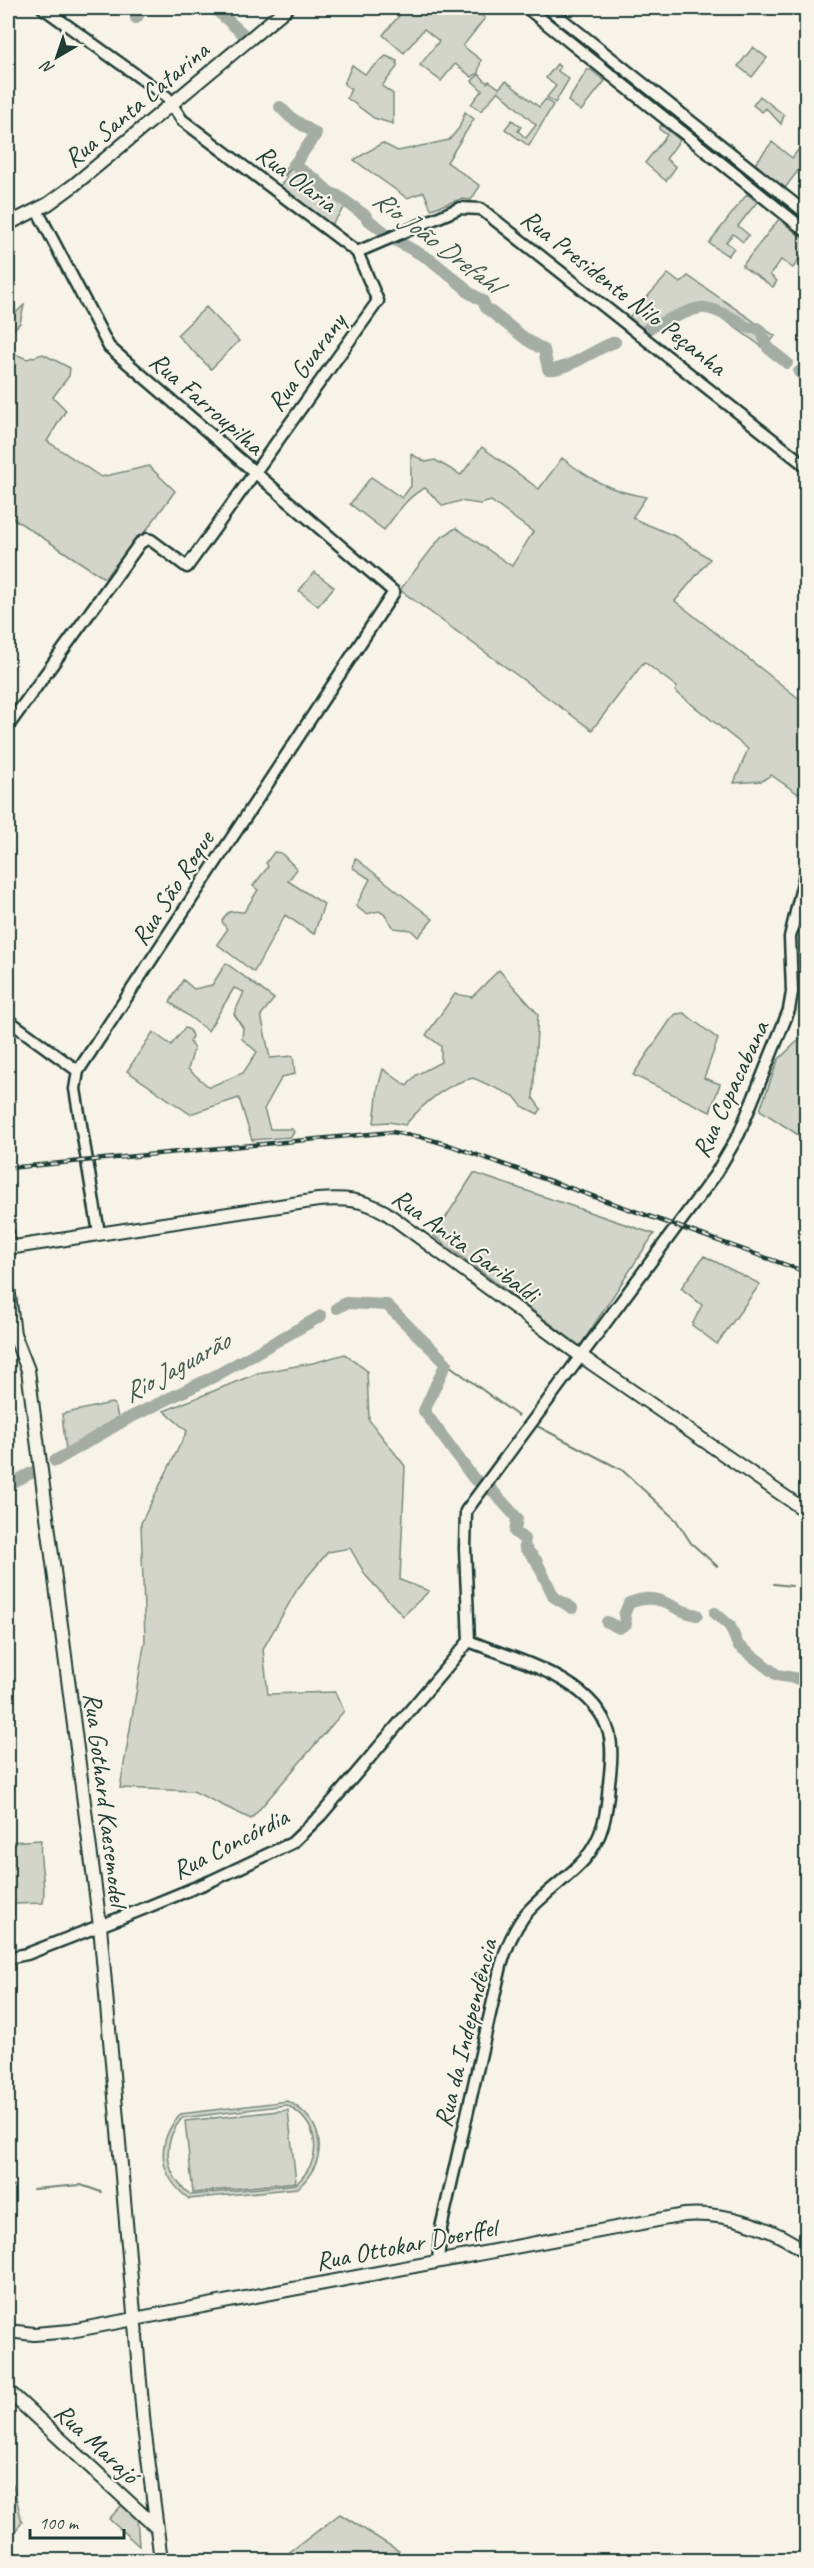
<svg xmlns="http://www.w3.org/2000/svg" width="814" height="2568" font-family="Caveat,sans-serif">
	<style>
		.green { fill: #d3d5ca; stroke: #79897f; stroke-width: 1.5; fill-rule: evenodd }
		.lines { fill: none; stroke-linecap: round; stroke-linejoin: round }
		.stream { stroke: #6f8077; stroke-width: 2 }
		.river { stroke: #a4ada3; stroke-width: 12 }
		.secondary-casing { stroke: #1f3d34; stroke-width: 15 }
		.primary-casing { stroke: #1f3d34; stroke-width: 16 }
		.secondary { stroke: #f7f3e8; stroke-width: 10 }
		.primary { stroke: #f7f3e8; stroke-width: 12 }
		.rail-casing { stroke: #1f3d34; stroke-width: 4.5 }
		.rail { stroke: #f7f3e8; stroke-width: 2; stroke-dasharray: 7; stroke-linecap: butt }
		.labels { text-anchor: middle; stroke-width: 4.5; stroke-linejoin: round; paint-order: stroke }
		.street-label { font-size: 26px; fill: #1f3d34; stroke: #f7f3e8 }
		.water-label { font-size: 27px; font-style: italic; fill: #405950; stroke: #f7f3e8 }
	</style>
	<rect width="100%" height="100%" fill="#f7f3e8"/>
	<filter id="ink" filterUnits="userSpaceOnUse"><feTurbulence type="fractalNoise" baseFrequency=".0167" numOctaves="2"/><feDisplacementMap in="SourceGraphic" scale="12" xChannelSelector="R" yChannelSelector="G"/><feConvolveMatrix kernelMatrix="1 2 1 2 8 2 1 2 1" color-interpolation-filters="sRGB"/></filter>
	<g filter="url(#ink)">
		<path class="green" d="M397,8h75l13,10 -22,28 18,14 -3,13 -6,4 -17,-13 -14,17 -21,-16 19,-24 -15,-12 -20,24 -21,-18 19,-23z
			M534,8h7l82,65v3h-3z
			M753,47l14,11 -15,19 -14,-11z
			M386,56l11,5v6l-15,19 11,8v30l-19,-6 -27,-20 4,-9 -7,-5 8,-19 13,9z
			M557,64l3,3 -2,4 11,8 -14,24 -8,-6 9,-11 -10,-8z
			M587,70h4l14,11 -24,30 -13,-10z
			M479,74l8,9 2,-2 10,7 7,-7 33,26 7,-8 7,6 -24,41 -24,-17 7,-9 9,7 -3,4 8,7 10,-13 -38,-34 -17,20 -10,-7 11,-14 -10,-9z
			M639,86l82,65v3h-3l-81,-64z
			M760,96l24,19 -3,9 -15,-16 -4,4 -9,-7z
			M465,112l9,7 -27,43 33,24 -9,14 -10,-1 -30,10 -7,-17 -17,6 -53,-38 28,-17 16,8 51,-11 10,-12z
			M661,125l19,15 -14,19 10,8 -10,14 -21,-18 22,-28 -8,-6z
			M806,140v20l-21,28 -30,-24 17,-22 20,16z
			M292,159l57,43 -18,23 -51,-39 7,-9 -5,-4z
			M742,169l64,51v5l-65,-52z
			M747,194l10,8 -19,24 11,9 -6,7 -10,-8 -7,8 8,6 -6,8 -19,-13z
			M779,219l27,22v8l-13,19 -12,-8 -11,15 7,6 -4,6 -31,-21z
			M668,274l12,9 8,-7 87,60 -10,13 -50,-36 -7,-2h-6l-54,22 -19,-16z
			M24,305l-4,18 -12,12v-15z
			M206,307l33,34 -28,28 -34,-34z
			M8,351l19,8 16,-5 27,14 -1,8 -16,21 13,13 -19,31 54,36 48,-11 26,25 -27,37 -44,50 -96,-63z
			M482,447l57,42 23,-31c29,22 48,33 84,39l-14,21 45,19 33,22 -35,42 131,103v87l-9,2 -26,-18 -9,6 -28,2 14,-34 -73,-58 2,-4 -33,-25 -52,68 -192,-140 40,-52 16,-10 56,38 21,-34 -42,-31 -11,3 -20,-3 -17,5 -18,-18c-18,8 -29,27 -41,42l-34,-26 21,-27 31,21 9,-12v-32l15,8 9,-2 26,15z
			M314,572l20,15 -16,19 -19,-15z
			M274,852l7,1 16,16 -9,12 36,23 -10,30 -29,-19 -31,57 -37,-28 10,-14 -5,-9c6,-12 10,-10 22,-9l14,-22 -5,-4 15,-19 -2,-4z
			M355,858l78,61 -15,18 -7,-7 -17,-2 -10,-14 -5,-3 -13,3 -10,-8 14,-27 -17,-11z
			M226,963l48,36 -13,16 9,43 23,-2 2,18 -13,3 -18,32 6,20h22l2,3 -3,5 -39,3 -13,-42 -49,16 -63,-43 26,-39 18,13 14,-17 5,2 2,6 -2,6 4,7 -6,20 21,18 34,-14 14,-21 -15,-13 1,-11 -9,-14 10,-22 -10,-4 -26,43 -38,-29 13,-22 11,9 18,-4z
			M499,970l39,44 -5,84 8,11 -3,5 -16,-8 -8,-10 -41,-18c-28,6 -50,26 -68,47l-16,-3 -15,1 4,-35 5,-19 24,17 9,-11 25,-13v-16l-15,-11 29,-41 17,3z
			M684,1013l34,26 -14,39 16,6 -10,28 -77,-37 38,-56 5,-5z
			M806,1033v107l-46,-30 18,-50z
			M474,1173l180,61 -74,112 -146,-110z
			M704,1256l56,28 -43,60 -25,-19 10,-20 -21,-17z
			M345,1354l22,17 2,49 36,46 -5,114 29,11 -26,25 -37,-40 -16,-28 -22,4 -30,36 -35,61 5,45 67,-2 9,19 -93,108 -58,-28 -73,-3 25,-148 -4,-117 46,-92 -23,-20 94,-38 55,-10z
			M111,1403l4,2 3,12 -52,34 -4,-37z
			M41,1840c-3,23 6,43 2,63l-29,1v12h-6v-74z
			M288,2101c37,21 42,57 10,87l-109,11c-31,-24 -34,-55 -9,-85zM287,2105c33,19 37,53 9,79l-105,11c-27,-20 -30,-52 -9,-77z
			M288,2110l8,72 -103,11 -8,-72z
			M8,2479l5,5 9,38 -14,18z
			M123,2504l14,13 2,29 -30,-27z
			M340,2514l73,46h-119l-8,-5z"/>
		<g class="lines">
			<path class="stream" d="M286,174l8,-9
				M446,1363l72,53
				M537,1426l85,44 54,50 15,23 26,23
				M774,1584l18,2
				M8,2186l6,1
				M33,2189l48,-4 20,7"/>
			<path class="river" d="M214,8l28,25
				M136,18l7,-10
				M280,107l10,10 26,17 -22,31 21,14 14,13 9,4 28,20 1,3 28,21 36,20 32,26 5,6 15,9 3,7 41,32 17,10 4,19c18,3 48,-21 67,-27
				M647,329c13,-5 47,-23 58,-21 12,1 24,9 35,14 5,6 10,7 17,6l5,4 6,16 19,15
				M799,372l7,6
				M337,1308l9,-5 41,2 59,58 -22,48 50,68 17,10 26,29 -2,14 9,7 1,9 11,12 18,37 18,11
				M55,1461l70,-41 90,-44 106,-60
				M8,1485l29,-15
				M715,1613l15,13 8,19 39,30 29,5
				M607,1622l12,6 7,-4 -2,-9 5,-12c33,-13 39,7 68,12"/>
			<g class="secondary-casing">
				<path id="secondary" d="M527,8l279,223
					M548,8l258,205
					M37,210l72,137 285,245 -316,479 -3,18 24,144
					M357,252l103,-44 21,1 325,257
					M8,726l132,-183 7,-4 4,1 36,27 191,-266 -21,-49 -175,-132 -15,-23 -124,-89
					M8,1020l70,51
					M8,1233v13
					M469,1641l-4,-92 1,-38 249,-336 24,-41 50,-124 3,-18 -2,-55 16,-67
					M8,1958l19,-4 111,-43 73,-30 81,-38 29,-28 148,-174
					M438,2261l3,-33 60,-262c5,-18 12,-35 23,-50 17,-21 42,-36 60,-56 20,-23 23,-48 25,-77 2,-16 4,-34 0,-50 -15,-55 -94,-73 -140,-92"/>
			</g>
			<g class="primary-casing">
				<path id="primary" d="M8,224l40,-20 26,-19 213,-177
					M8,1248l310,-48c26,-2 44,-1 67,12l196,144 225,155
					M8,1287l6,47 14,36 72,556 44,501 17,133
					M8,2331l26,3 37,-3 613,-116c43,-3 88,12 122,37
					M8,2391l149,137"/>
			</g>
			<use href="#secondary" class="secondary"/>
			<use href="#primary" class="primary"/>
			<g class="rail-casing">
				<path id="rail" d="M8,1168l384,-36 29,5 28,8 357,127"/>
			</g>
			<use href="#rail" class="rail"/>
		</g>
	</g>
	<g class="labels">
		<g class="street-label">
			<text transform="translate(136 104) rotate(-40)" y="9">Rua Santa Catarina</text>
			<text transform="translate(297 178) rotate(37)" y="9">Rua Olaria</text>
			<text transform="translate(624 292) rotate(38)" y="9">Rua Presidente Nilo Peçanha</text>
			<text transform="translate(306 362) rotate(-54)" y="9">Rua Guarany</text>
			<text transform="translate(207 403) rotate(41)" y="9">Rua Farroupilha</text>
			<text transform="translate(172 888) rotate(-57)" y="9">Rua São Roque</text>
			<text transform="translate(730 1089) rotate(-65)" y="9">Rua Copacabana</text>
			<text transform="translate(466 1245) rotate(36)" y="9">Rua Anita Garibaldi</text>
			<text transform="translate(106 1799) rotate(83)" y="9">Rua Gothard Kaesemodel</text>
			<text transform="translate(230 1843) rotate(-27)" y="9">Rua Concórdia</text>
			<text transform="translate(465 2033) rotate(-76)" y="9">Rua da Independência</text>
			<text transform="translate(406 2244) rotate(-11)" y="9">Rua Ottokar Doerffel</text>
			<text transform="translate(97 2443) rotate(43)" y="9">Rua Marajó</text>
		</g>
		<g class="water-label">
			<text transform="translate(437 241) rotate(37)" y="9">Rio João Drefahl</text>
			<text transform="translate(176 1367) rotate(-29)" y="9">Rio Jaguarão</text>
		</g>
	</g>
	<rect width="814" height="2568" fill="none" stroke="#f7f3e8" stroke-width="30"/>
	<rect x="15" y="15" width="784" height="2538" fill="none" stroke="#1f3d34" stroke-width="2" filter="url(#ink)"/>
	<g transform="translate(57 57) rotate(219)" stroke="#f7f3e8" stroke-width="4.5" paint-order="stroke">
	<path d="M0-4.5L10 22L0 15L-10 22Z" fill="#1f3d34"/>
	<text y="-9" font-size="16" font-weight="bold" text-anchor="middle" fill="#1f3d34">N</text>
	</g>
	<path d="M30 2529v9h94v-9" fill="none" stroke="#1f3d34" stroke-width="3"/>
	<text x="39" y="2529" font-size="18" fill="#1f3d34" stroke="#f7f3e8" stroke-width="4.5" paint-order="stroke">100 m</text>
</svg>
